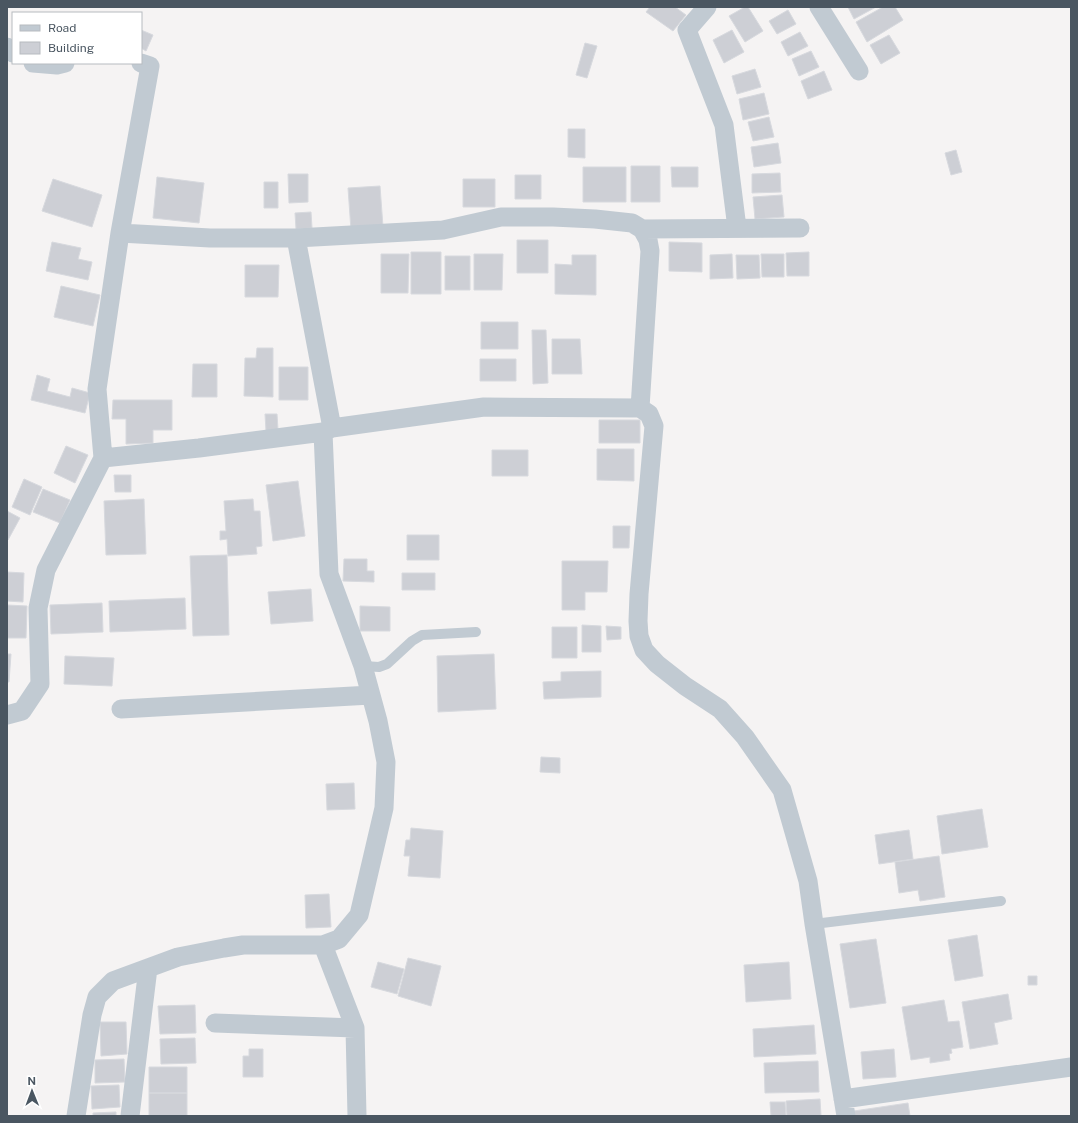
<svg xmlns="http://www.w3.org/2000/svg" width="1078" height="1123" font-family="'Public Sans',sans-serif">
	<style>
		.building { fill: #cdcfd5; stroke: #d7d9de }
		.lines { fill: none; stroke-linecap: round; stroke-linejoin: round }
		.lane { stroke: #c1cad2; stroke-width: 10 }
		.street { stroke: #c1cad2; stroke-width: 19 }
	</style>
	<rect width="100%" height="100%" fill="#f5f3f3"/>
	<path class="building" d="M650,7h25l11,8 -13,16 -27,-19z
		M745,7h3l15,24 -18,11 -16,-26z
		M848,7h28l-22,12z
		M883,7h12l8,13 -36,22 -11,-20z
		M788,10l8,14 -19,10 -8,-13z
		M141,30l12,5 -7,16 -5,-3z
		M732,30l12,22 -20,11 -11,-23z
		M800,32l8,14 -20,10 -7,-14z
		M889,35l11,18 -19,11 -11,-19z
		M585,43l12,3 -10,32 -11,-3z
		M811,51l8,16 -20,9 -7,-17z
		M755,69l6,18 -24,7 -5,-18z
		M824,71l8,19 -24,9 -7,-18z
		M764,93l5,21 -26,6 -4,-21z
		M769,117l5,20 -21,4 -5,-19z
		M568,129h17v29l-17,-1z
		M778,143l3,20 -27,4 -3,-20z
		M956,150l6,22 -11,3 -6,-22z
		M631,166h29v36h-29z
		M583,167h43v35h-43z
		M671,167h27v20h-26z
		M780,173l1,19 -29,1v-19z
		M288,174h20v28l-19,1z
		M515,175h26v24h-26z
		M157,177l47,6 -5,40 -46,-5z
		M53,179l49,16 -10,32 -50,-16z
		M463,179h32v28h-32z
		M264,182h14v26h-14z
		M380,186l3,41 -32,3 -3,-42z
		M782,195l2,22 -29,2 -2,-22z
		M311,212l1,16 -16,1 -1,-16z
		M517,240h31v33h-31z
		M52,242l29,6 -3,11 14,3 -4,18 -42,-9z
		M669,242l33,1v29l-33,-1z
		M411,252h30v42h-30z
		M809,252v24h-22l-1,-23z
		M381,254h28l-1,39h-27z
		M474,254h29l-1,36h-28z
		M732,254l1,24 -23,1v-24z
		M761,254h23v23h-22z
		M572,255h24v40l-41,-1v-30l17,1z
		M736,255h23l1,23 -23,1z
		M445,256h25v34h-25z
		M245,265h34l-1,32h-33z
		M61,286l39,9 -7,31 -39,-9z
		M481,322h37v27h-37z
		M532,330h14l2,53 -15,1z
		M552,339h28l2,35h-30z
		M257,348h16v49l-29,-1 1,-38h11z
		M480,359h36v22h-36z
		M193,364h24v33h-25z
		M279,367h29v33h-29z
		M37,375l13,4 -3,12 23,6 2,-9 18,5 -5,20 -54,-13z
		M113,400h59v30h-19v13l-27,1v-25h-14z
		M265,414h12l1,16 -12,1z
		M599,420h41v23h-41z
		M66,446l22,9 -13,28 -21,-10z
		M597,449h37v32l-37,-1z
		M492,450h36v26h-36z
		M114,475h17v17h-16z
		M24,479l18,8 -12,28 -18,-8z
		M298,481l7,55 -32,5 -7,-56z
		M43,489l27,11 -10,23 -27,-11z
		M144,499l2,55 -40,1 -2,-54z
		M253,499l1,12h6l2,35 -6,1 1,7 -29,2 -1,-17 -7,1v-9h6l-2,-30z
		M7,511l13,7 -12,22 -1,-1z
		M613,526h17l-1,22h-16z
		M407,535h32v25h-32z
		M227,555l2,80 -36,1 -3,-80z
		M344,559h23v12h7v11l-31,-1z
		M562,561h46l-1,31h-22v18h-23z
		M7,572l17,1 -1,29 -16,-1z
		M402,573h33v17h-33z
		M311,589l2,32 -42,3 -3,-32z
		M185,598l1,31 -76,3 -1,-31z
		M102,603l1,29 -52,2 -1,-29z
		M7,605l20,1 -1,32h-19z
		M360,606l30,1v24h-30z
		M582,625l19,1v26h-19z
		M606,626l15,1v12l-14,1z
		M552,627h25v31h-25z
		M7,654h4l-2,28h-2z
		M494,654l2,55 -58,3 -1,-56z
		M65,656l49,2 -2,28 -48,-2z
		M601,671v26l-57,2 -1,-17 18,-1v-9z
		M541,757l19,1v15l-20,-1z
		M354,783l1,26 -28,1 -1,-26z
		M982,809l6,38 -46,7 -5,-38z
		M411,828l32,3 -3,47 -32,-2 2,-20h-6l2,-16h4z
		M909,830l4,29 -34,5 -4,-29z
		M939,856l6,41 -25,4 -2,-11 -19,3 -4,-31z
		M329,894l2,33 -25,1 -1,-33z
		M977,935l6,41 -28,5 -7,-41z
		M876,939l10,64 -36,5 -10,-64z
		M408,958l33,8 -10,40 -33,-10z
		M378,962l26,7 -7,25 -26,-7z
		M789,962l2,37 -45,3 -2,-37z
		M1028,976h9v9h-9z
		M1008,994l4,25 -18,4 4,21 -28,5 -8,-47z
		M944,1000l4,22 11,-1 4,26 -12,2 1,4 -3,1 1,6 -20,3v-6l-19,3 -9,-53z
		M195,1005l1,28 -36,1 -2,-28z
		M100,1022h26l1,32 -26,2z
		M814,1025l2,29 -62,3 -1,-28z
		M195,1038l1,25 -35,1 -1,-25z
		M249,1049h14v28h-20v-21h6z
		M894,1049l2,28 -33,2 -2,-27z
		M124,1059l1,23 -30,1v-23z
		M818,1061l1,31 -54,1 -1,-30z
		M149,1067h38v26h-38z
		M119,1085l1,22 -28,2 -1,-23z
		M149,1093h38v23h-38z
		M820,1099l1,17h-34l-1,-15z
		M770,1102h15l1,14h-15z
		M908,1103l2,13h-55l-1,-5z
		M116,1112v4h-23v-3z"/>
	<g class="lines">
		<path class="lane" d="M363,666l16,1 8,-3 25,-23 10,-6 54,-3
			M814,924l187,-23"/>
		<path class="street" d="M707,7l-20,23 37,95 13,103
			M819,7l40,64
			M7,47l6,6
			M33,63l24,2 8,-2
			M642,229l158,-1
			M120,233l90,5h86l147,-8 58,-13h52l42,2 37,4 10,6 6,11 2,11 -10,157 9,6 5,12 -15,168 -1,27 1,15 5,14 13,14 28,22 35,23 25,28 37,53 26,91 6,43 32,192
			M296,238l36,190
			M103,458l96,-10 124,-16 9,-4 152,-21 156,1
			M121,709l250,-14
			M7,715l15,-4 18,-27 -2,-76 8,-38 57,-112 -6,-69 23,-156 30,-167 -9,-3
			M323,945l32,83 2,88
			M215,1023l140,5
			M843,1099l228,-32
			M76,1116l16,-101 5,-18 16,-16 65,-24 46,-9 19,-3h80l16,-6 20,-24 25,-107 2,-46 -8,-41 -15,-55 -34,-92 -6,-142
			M130,1116l18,-148"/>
	</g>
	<rect width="1078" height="1123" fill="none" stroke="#4a5661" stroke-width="16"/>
	<rect x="12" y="12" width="130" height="52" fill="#ffffff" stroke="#b7bbc0"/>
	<rect x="20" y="25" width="20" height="6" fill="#c1cad2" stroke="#b7bbc0"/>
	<text x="48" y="32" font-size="12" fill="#4a5661">Road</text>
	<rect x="20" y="42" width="20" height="12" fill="#cdcfd5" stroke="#b7bbc0"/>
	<text x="48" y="52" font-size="12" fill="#4a5661">Building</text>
	<g transform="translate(32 1091) rotate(359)" stroke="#ffffff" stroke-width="3" paint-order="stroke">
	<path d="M0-3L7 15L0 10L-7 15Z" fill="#4a5661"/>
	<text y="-6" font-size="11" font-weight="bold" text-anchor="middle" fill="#4a5661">N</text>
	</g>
</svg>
